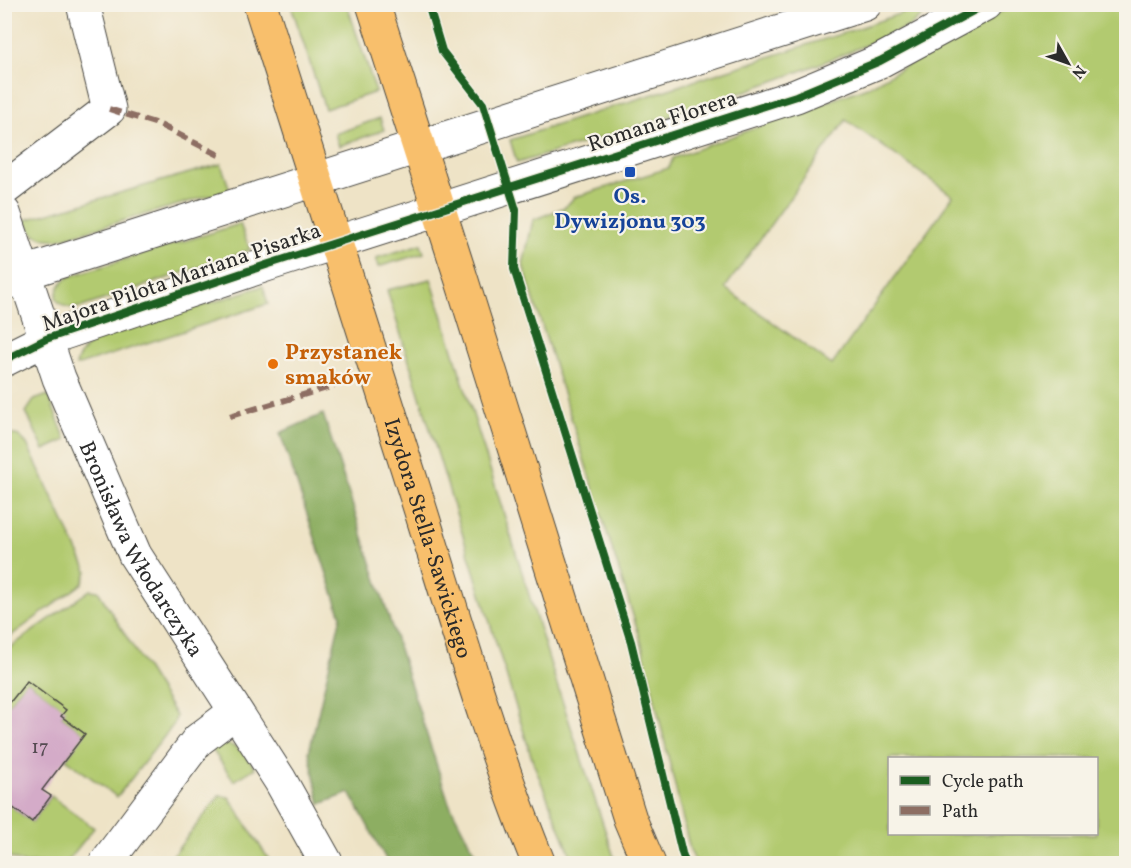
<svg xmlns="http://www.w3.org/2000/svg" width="1131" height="868" font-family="Vollkorn,serif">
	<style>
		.green { fill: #b2ca6f; stroke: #6e7a4d; stroke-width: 1.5; fill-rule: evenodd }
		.forest { fill: #8dae62; stroke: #5c6c46; stroke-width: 1.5 }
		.building { fill: #d4abc8 }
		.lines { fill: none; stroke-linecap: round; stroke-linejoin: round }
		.minor-casing { stroke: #484742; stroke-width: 35 }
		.major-casing { stroke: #484742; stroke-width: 35 }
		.minor { stroke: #fff; stroke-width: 33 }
		.major { stroke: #f8bf6c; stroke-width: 33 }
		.quiet { stroke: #8d6e63; stroke-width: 6; stroke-dasharray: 12 6; stroke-linecap: butt }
		.cycleway-casing { stroke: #f7f3e8; stroke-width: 11 }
		.cycleway { stroke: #1b5e20; stroke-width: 8 }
		.transit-dot { fill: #1a4fb4; stroke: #f7f3e8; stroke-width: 2 }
		.food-dot { fill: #e8710a; stroke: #f7f3e8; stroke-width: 2 }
		.labels { text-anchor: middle; stroke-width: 4.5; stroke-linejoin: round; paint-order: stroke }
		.number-label { font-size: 20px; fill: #554b52 }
		.street-label { font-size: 22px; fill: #2b2b2b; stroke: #f7f3e8 }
		.transit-label { font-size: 22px; font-weight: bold; fill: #164399; stroke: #f7f3e8 }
		.food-label { font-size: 22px; font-weight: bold; fill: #c56008; stroke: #f7f3e8; text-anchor: start }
	</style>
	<rect width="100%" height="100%" fill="#f7f3e8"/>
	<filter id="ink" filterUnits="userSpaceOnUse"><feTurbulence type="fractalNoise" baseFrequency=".0167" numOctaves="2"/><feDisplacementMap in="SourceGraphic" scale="12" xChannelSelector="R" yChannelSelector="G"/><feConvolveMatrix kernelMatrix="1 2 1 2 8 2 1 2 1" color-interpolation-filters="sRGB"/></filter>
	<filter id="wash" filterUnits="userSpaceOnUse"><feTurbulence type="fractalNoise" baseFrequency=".008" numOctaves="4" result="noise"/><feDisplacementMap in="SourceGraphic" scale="24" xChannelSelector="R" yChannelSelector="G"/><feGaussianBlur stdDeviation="1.35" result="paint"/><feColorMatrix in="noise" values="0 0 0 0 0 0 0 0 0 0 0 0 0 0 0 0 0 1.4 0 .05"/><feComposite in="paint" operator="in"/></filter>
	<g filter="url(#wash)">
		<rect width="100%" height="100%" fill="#eee3c6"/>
		<path class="green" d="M291,5h56l29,87 -51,17z
			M1013,5h113v858h-430l-6,-13 -49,-209 -118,-376 10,-45 32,-13 10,-10 94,-29 4,-10 197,-72zM846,120l107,76 -121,169 -107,-77zM890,758h206v76h-206z
			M919,7l4,1 2,5 -15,13c-129,58 -258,97 -393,137l-7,-23 343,-110z
			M380,118l4,12 -45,16 -4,-12z
			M221,164l9,26 -171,49c-16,2 -28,-3 -34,-19z
			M240,224l10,26 -168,57c-12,2 -18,1 -26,-8 1,-12 5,-18 15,-23z
			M421,244l3,9 -46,14 -2,-9z
			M431,279l126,406 59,178h-42l-41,-101 -146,-472z
			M263,286l5,18 -192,62c3,-14 10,-20 23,-27z
			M48,395l18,45 -22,10 -18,-38 8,-12z
			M11,434l8,2 8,8 60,127 -4,12 -78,57 -1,-201z
			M90,590l8,1 78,125 -2,8 -57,73 -51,-38 18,-25 -23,-18 4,-6 -38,-29 -19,24 -3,-3 -1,-50z
			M226,744c15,3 20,12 29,24l-21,13 -23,-33z
			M51,796l43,32 -28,35h-43l-18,-8 -1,-54 28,21z
			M219,796l10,1 42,66h-104z"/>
		<path class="forest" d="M323,414l126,389 31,60h-92l-38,-70 -30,11 -11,-52 32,-136 -61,-183z"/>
		<g id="blocks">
			<path class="building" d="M27,681l39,29 -5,6 24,18 -43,56 9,6 -19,26 -28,-21v-91z"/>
		</g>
	</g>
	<g filter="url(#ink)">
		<use href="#blocks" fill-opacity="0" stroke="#484742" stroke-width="1.5"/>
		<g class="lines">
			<g class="minor-casing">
				<g id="minor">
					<path d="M4,189l105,-80 -26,-105"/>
					<path id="s1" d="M4,213l55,165 76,177 145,225 47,84"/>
					<path d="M4,284l20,-11 841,-269"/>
					<path d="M4,360l42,-21 223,-75 527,-168 84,-35 106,-57"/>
					<path d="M105,864l93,-124 37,-28"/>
				</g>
			</g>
			<g class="major-casing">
				<g id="major">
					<path id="s2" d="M260,4c53,166 106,332 158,498 38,121 73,244 121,362"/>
					<path d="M373,4l89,277 168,538 19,45"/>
				</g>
			</g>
			<use href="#minor" class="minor"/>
			<use href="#major" class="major"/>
			<path class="quiet" d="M109,109l49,15 61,31
				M230,416l104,-30"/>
			<g class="cycleway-casing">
				<path id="cycleway" d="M428,4l14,47 41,53 33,106 -2,59 117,373 51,211 4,11
					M4,360l42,-21 223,-75 527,-168 84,-35 106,-57"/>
			</g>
			<use href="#cycleway" class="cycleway"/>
		</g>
	</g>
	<rect class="transit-dot" x="624" y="166" width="12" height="12" rx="3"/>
	<circle class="food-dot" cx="273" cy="364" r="6"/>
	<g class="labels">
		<g class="number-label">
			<text x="40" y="753">17</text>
		</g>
		<g class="street-label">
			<text transform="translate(662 120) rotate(-18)" y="8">Romana Florera</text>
			<text transform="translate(181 276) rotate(-19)" y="8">Majora Pilota Mariana Pisarka</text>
			<text dy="8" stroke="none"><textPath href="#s2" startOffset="560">Izydora Stella-Sawickiego</textPath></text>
			<text dy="8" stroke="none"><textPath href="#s1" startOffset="364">Bronisława Włodarczyka</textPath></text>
		</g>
		<g class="transit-label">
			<text x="630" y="203">Os.<tspan x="630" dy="25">Dywizjonu 303</tspan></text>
		</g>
		<g class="food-label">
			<text x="285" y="359">Przystanek<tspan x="285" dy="25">smaków</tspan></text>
		</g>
	</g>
	<rect width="1131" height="868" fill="none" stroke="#f7f3e8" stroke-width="24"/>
	<rect x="888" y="757" width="210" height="78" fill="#f7f3e8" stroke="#a5a39c" stroke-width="1.5"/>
	<rect x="900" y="776" width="30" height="9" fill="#1b5e20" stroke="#a5a39c" stroke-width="1.5"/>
	<text x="942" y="787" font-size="18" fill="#2b2b2b">Cycle path</text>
	<rect x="900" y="806" width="30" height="9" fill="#8d6e63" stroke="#a5a39c" stroke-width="1.5"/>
	<text x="942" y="817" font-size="18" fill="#2b2b2b">Path</text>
	<g transform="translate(1068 63) rotate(130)" stroke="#f7f3e8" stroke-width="4.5" paint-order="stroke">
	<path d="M0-4.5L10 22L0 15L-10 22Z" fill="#2b2b2b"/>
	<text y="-9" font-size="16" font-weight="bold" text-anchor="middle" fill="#2b2b2b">N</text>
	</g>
</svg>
